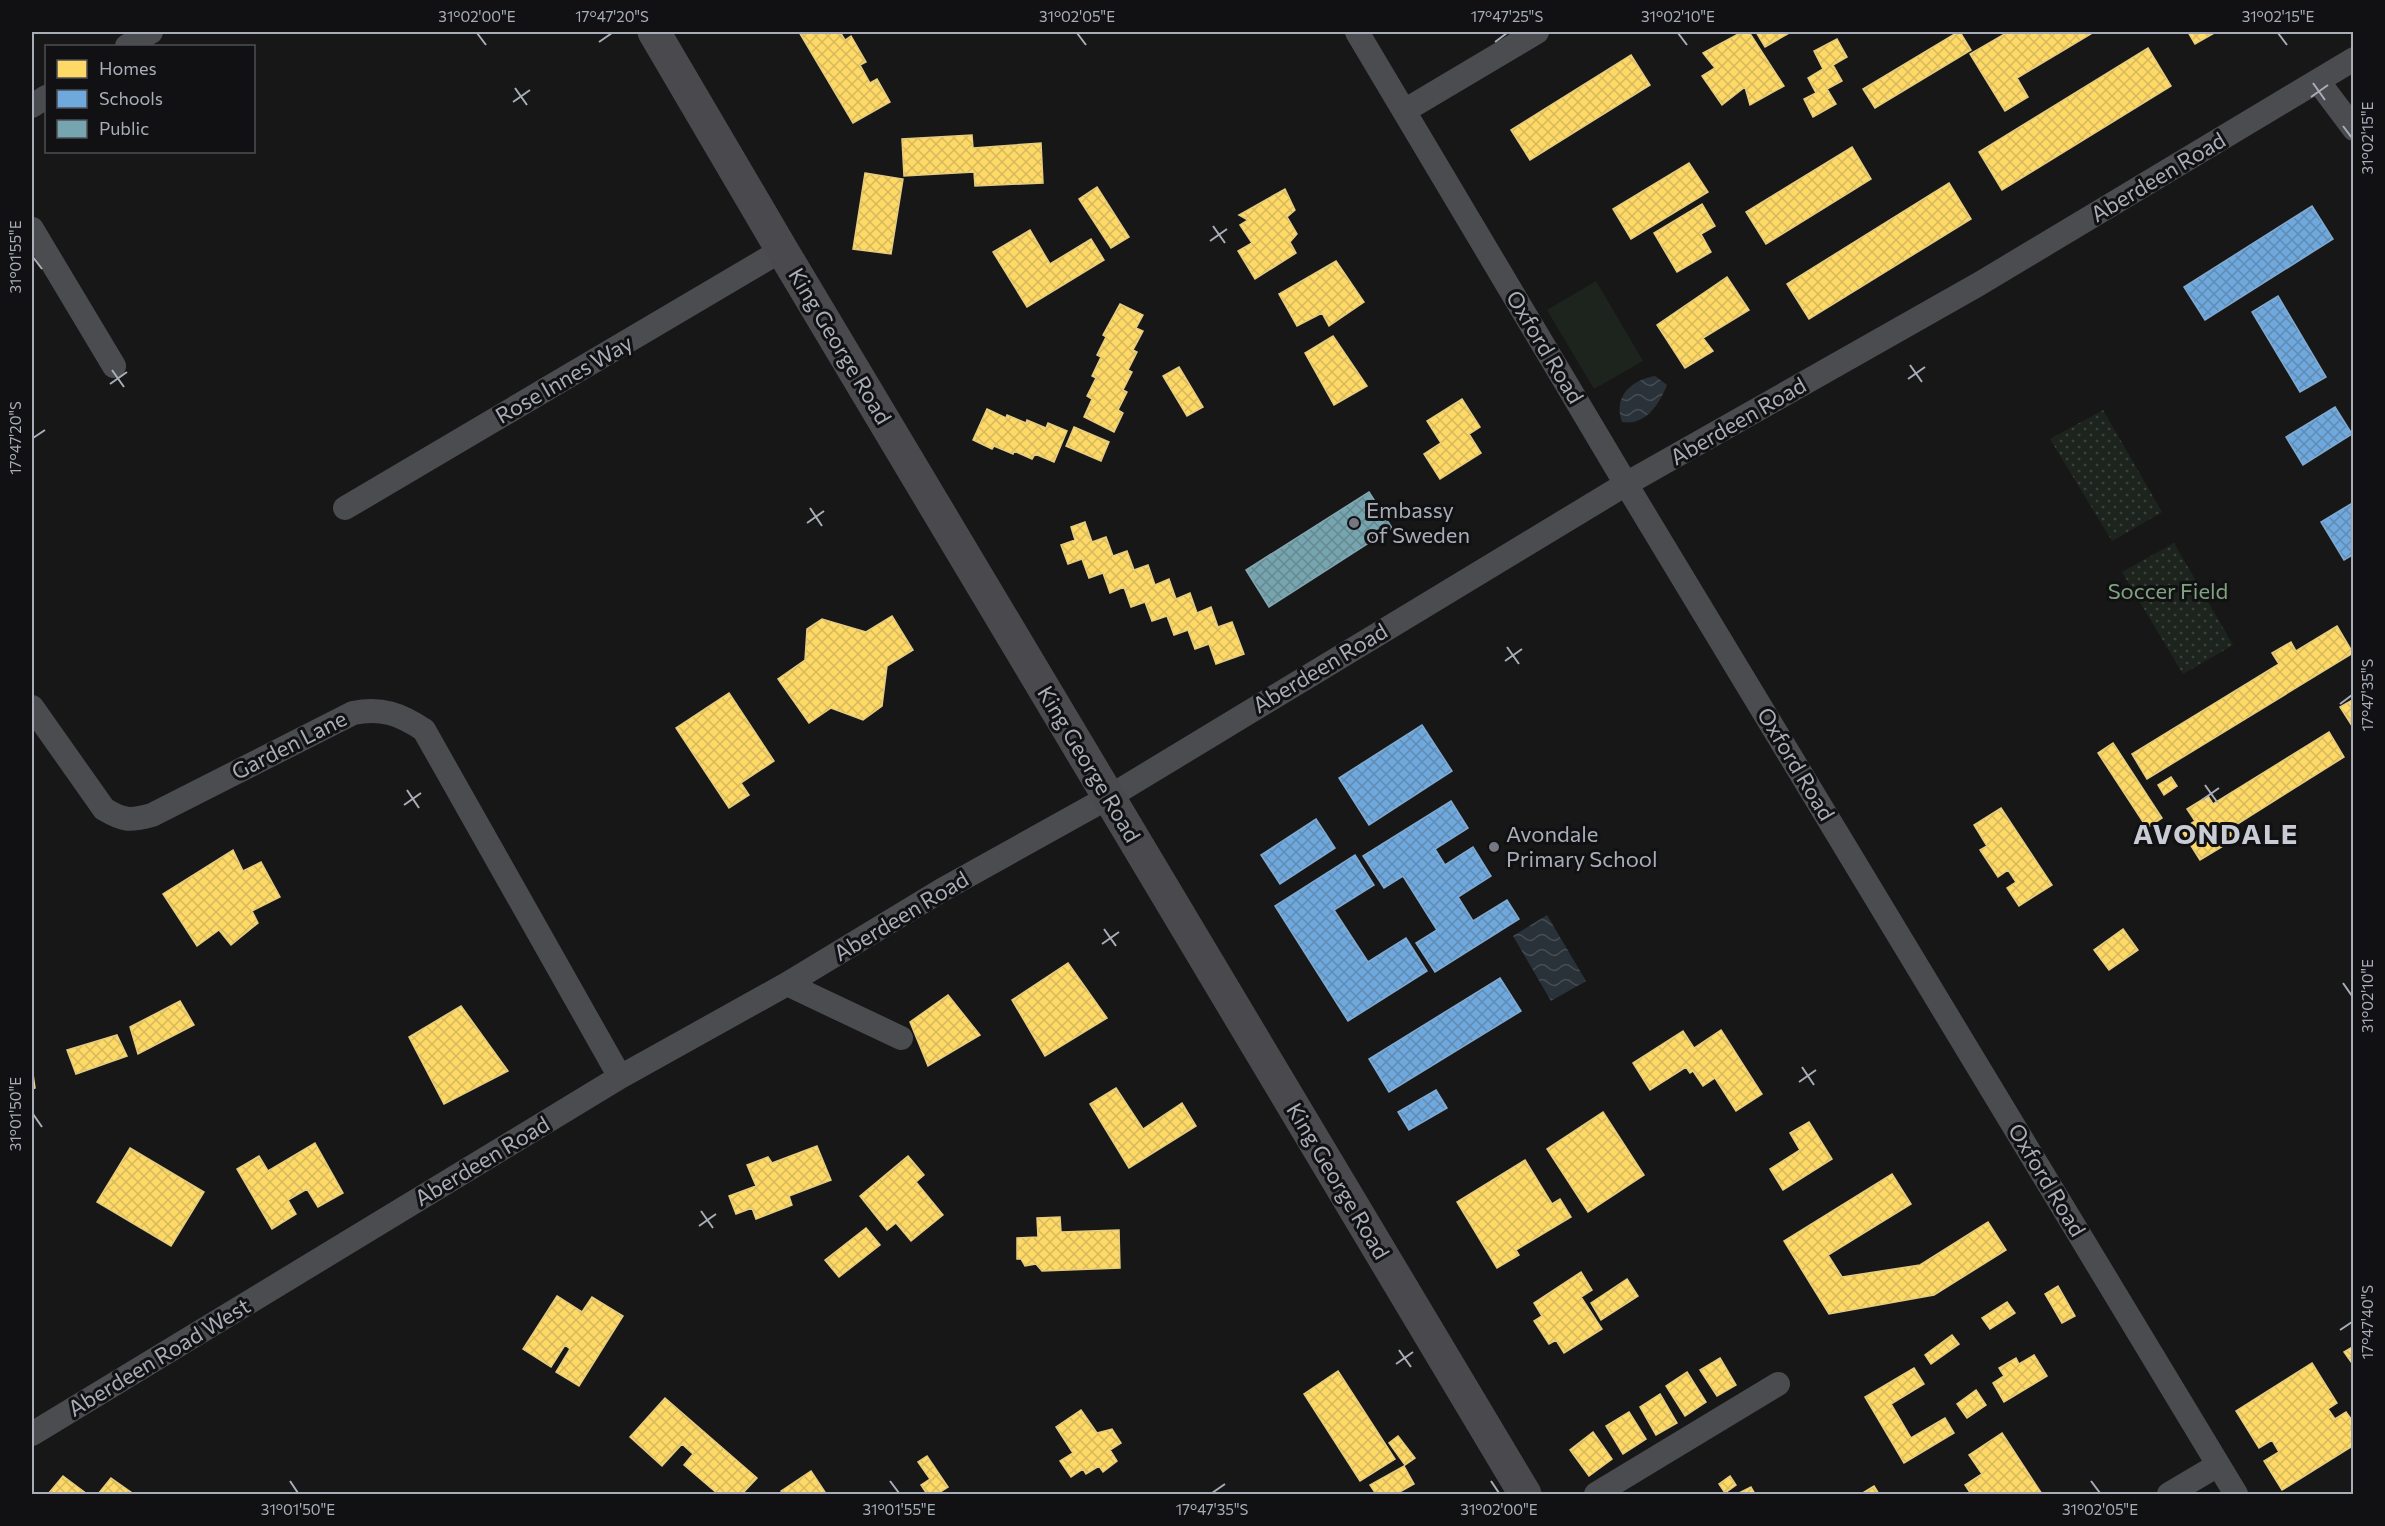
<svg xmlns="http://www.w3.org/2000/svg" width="2385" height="1526" font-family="Commissioner,sans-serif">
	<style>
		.green { fill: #1d241e }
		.park { fill: url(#park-dots) }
		.water { fill: url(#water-waves) }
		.homes { fill: url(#homes-cross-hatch); stroke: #e5cc7f; stroke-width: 1.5 }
		.schools { fill: url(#schools-cross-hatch); stroke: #80aad1; stroke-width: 1.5 }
		.public { fill: url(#public-cross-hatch); stroke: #85a7b2; stroke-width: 1.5 }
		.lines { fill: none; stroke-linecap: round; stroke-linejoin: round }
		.street { stroke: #4b4c50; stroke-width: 24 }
		.secondary { stroke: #4a4a4e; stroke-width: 33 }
		.ticks { fill: none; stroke: #a8adb8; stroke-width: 2 }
		.poi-dot { fill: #757880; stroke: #111113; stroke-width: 2 }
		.labels { text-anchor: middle; stroke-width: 6; stroke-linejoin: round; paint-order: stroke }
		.street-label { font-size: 22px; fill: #a8adb8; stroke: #111113 }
		.poi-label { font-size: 22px; fill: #a8adb8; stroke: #111113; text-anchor: start }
		.park-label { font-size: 22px; fill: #7fa381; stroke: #111113 }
		.district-label { font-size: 28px; font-weight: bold; letter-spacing: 1.5px; fill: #c9ccd4; stroke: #111113 }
		.neatline { fill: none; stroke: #a8adb8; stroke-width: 2 }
		.ticks-label { font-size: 15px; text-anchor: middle; fill: #a8adb8 }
	</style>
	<defs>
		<pattern id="park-dots" width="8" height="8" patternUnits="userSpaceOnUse" patternTransform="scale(1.5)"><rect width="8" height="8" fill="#1d241e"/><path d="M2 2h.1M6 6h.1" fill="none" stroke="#3b413d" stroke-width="1.8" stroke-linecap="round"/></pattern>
		<pattern id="water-waves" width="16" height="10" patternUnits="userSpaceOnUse" patternTransform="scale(1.5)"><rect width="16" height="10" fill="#2a3239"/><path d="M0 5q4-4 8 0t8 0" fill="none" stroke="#464d54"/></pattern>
		<pattern id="homes-cross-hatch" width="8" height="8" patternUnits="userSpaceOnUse" patternTransform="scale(1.5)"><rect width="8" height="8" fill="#ffd966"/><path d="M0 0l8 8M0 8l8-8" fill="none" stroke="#d6b85d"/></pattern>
		<pattern id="schools-cross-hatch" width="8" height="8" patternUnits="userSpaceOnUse" patternTransform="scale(1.5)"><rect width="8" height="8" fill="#6fa8dc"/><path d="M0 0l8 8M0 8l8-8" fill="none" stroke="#608bb3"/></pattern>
		<pattern id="public-cross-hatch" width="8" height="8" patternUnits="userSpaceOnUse" patternTransform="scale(1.5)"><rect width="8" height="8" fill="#76a5af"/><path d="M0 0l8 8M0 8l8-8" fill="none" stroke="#658991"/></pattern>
	</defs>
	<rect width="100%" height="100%" fill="#171717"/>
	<path class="green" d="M1596,281l47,80 -49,28 -47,-79z"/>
	<path class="park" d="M2103,410l59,102 -50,29 -62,-102z
		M2174,543l59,102 -50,29 -61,-102z"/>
	<path class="water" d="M1655,376l12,9c-8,20 -22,41 -45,37 -9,-25 9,-42 33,-46z
		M1547,915l39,66 -35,20 -38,-65z"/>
	<path class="homes" d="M799,32h41l5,8 6,-4 15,26 -6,3 10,18 7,-4 13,23 -37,21z
		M1742,32h7l35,54 -34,19 -5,-18 -23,18 -20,-29 13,-8 -12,-15z
		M1756,32h35l-26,15z
		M1958,32h2l11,18 -96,58 -12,-19z
		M2008,32h86l-77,46 11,19 -23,14 -35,-57z
		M2188,32h28l-21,12z
		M1837,39l10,18 -14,8 9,16 -15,8 9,15 -23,13 -9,-18 12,-6 -8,-15 15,-9 -9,-18z
		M2148,48l23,38 -169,104 -23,-38z
		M1631,55l19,30 -120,75 -19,-30z
		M972,135l1,13 68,-5 2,40 -68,3 -1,-14 -70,4 -2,-37z
		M1852,147l19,32 -105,65 -20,-32z
		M1689,163l19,29 -77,47 -18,-30z
		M865,173l38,6 -12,75 -38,-5z
		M1949,183l22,36 -162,100 -22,-35z
		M1097,187l32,50 -18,11 -32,-49z
		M1285,189l10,21 -8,7 10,17 -7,8 6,11 -41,26 -17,-28 14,-8 -12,-18 8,-5 -9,-5z
		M1702,204l13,22 -14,8 10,18 -34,20 -23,-39z
		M1030,230l20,34 41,-25 13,21 -77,47 -34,-55z
		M1336,261l28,41 -35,24 -7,-13 -25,13 -18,-32z
		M1727,277l22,33 -46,28 10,13 -28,17 -28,-43z
		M1120,304l23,11 -7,13 7,3 -10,19 4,2 -9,18 4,2 -9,18 4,2 -9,18 5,3 -9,19 -30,-15 8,-18 -5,-3 9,-18 -4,-2 9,-19 -4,-2 9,-18 -3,-2z
		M1333,336l34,50 -33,19 -29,-52z
		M1179,367l24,40 -16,9 -24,-40z
		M1462,399l18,28 -11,7 12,19 -41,26 -16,-25 17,-11 -14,-22z
		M987,409l19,9 1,-3 19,8 1,-3 19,8 2,-5 19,8 -13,31 -19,-8 -3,5 -18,-8 -1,3 -19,-8 -2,3 -19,-9z
		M1074,427l35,15 -8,19 -35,-15z
		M1085,522l7,20 14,-5 7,19 14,-5 7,19 14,-5 7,20 14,-6 7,20 14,-6 7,20 14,-6 7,20 14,-5 12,32 -28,10 -7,-20 -14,5 -7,-19 -14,5 -7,-19 -15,5 -7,-19 -14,5 -7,-20 -14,6 -7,-20 -14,5 -7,-19 -14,5 -7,-19 14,-5 -4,-13z
		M892,616l21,34 -26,16 -5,40 -19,14 -32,-12 -22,15 -31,-44 27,-19 2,-31 15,-10 44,13z
		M2337,626l16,27 -206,126 -15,-25 147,-90 -7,-11 19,-11 5,9z
		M729,693l45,68 -33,22 8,12 -20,13 -53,-80z
		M2354,699v30l-14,-22z
		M2329,732l15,25 -113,71 7,9 -38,23 -19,-30 14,-9 -8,-12 21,-13 5,8z
		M2113,743l49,75 -15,10 -49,-75z
		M2171,777l6,9 -13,9 -6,-10z
		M2001,808l51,77 -33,21 -12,-18 9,-6 -8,-12 -10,7 -18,-27 7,-4 -13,-21z
		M233,850l10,21 18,-9 19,35 -28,14 6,12 -27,22 -12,-15 -22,16 -34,-52z
		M2123,929l15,21 -29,20 -15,-20z
		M1068,963l39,55 -62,38 -33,-56z
		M948,995l32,40 -52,31 -18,-44z
		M180,1001l14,24 -56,29 -8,-27z
		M461,1006l47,65 -64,33 -35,-67z
		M1721,1030l41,64 -26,17 -21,-33 -12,8 -10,-15 -3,2 -4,-6 -36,23 -17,-27 50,-32 11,17z
		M117,1035l10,21 -51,18 -9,-24z
		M32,1067l3,21 -3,1z
		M1116,1088l27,41 39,-26 14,23 -67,42 -39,-64z
		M1603,1112l41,63 -56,37 -41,-63z
		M1809,1122l23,37 -49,31 -13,-21 30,-19 -10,-17z
		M315,1143l28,50 -25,14 -11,-18 -19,11 8,14 -24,15 -35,-60 22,-13 9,15z
		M817,1146l14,34 -42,16 3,9 -36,14 -4,-11 -16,6 -7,-18 27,-10 -9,-21 21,-8 4,6z
		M130,1148l74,44 -33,54 -74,-44z
		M908,1156l16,19 -8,7 27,33 -32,26 -15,-18 -9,7 -27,-34z
		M1525,1160l27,44 8,-5 11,18 -55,33 3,5 -22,13 -40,-66z
		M1892,1174l19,30 -83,51 14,22 78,-12 68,-43 18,28 -72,45 -105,19 -45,-73z
		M1060,1217l1,15 58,-2 1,38 -78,3 -6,-7 -11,2 -4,-7h-4v-21l21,-1 -1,-19z
		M866,1228l14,17 -41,32 -14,-17z
		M1581,1272l11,18 -11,7 21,32 -38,24 -8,-13 -7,4 -15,-23 8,-5 -8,-13z
		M1627,1279l11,17 -37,24 -10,-17z
		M2058,1286l17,30 -13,7 -17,-29z
		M557,1296l25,16 10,-15 31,19 -44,70 -23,-14 14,-23 -5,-4 -14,22 -28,-18z
		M2007,1302l8,11 -25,16 -8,-11z
		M1952,1335l7,9 -28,20 -6,-9z
		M2354,1346v20l-10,-14z
		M2034,1355l13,21 -43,26 -11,-19 11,-7 -5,-8 17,-10 3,6z
		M1720,1358l16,27 -19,11 -17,-26z
		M2312,1363l25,40 -9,6 7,10 11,-7 8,11v22l-72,45 -18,-29 15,-9 -7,-12 -13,8 -23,-37z
		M1914,1368l10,16 -33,20 20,34 34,-20 9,15 -50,30 -39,-66z
		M1338,1371l57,88 -35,22 -56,-87z
		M1687,1372l19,30 -21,14 -19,-30z
		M1976,1390l10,15 -19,13 -10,-14z
		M1660,1394l17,29 -21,12 -16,-28z
		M665,1398l92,80 -15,16h-24l-34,-29 9,-11 -11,-10 -20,22 -32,-29z
		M1081,1410l16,23 15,-4 9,14 -11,7 7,11 -14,11 -4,-6 -13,8 -3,-5 -12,8 -11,-16 13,-8 -17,-26z
		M1629,1412l17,27 -23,15 -17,-28z
		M1593,1432l19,27 -23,17 -19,-26z
		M2002,1433l40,61h-71l-6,-9 17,-11 -13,-19z
		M1398,1436l17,22 -10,7 -16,-22z
		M927,1456l21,31 -11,7h-10l-6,-9 9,-6 -12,-17z
		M1404,1466l10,18 -18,10h-20l-6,-9z
		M811,1471l14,21 -3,2h-38l-3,-3z
		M63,1476l24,18h-39z
		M1730,1476l6,9 -11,8 -6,-9z
		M111,1478l21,15 -2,1h-32z
		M1874,1486l5,8h-18z
		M1751,1487l4,7h-18z"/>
	<path class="schools" d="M2312,206l21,33 -128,81 -21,-33z
		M2278,296l48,81 -26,15 -48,-80z
		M2335,407l17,27 -49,31 -17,-28z
		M2354,502v52l-10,6 -23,-38z
		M1422,725l30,46 -83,54 -30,-47z
		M1451,801l17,27 -33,21 10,16 28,-18 18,29 -33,21 15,24 34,-21 12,19 -84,53 -19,-29 21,-13 -34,-54 -19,12 -21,-32z
		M1316,819l19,29 -55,36 -19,-29z
		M1355,855l19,30 -40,25 34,52 38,-24 21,33 -79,50 -73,-115z
		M1500,978l21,33 -132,81 -20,-33z
		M1436,1090l11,18 -38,22 -11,-18z"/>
	<path class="public" d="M1369,492l23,36 -123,79 -23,-37z"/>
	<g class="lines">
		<path class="street" d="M1357,32l269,452 610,1010
			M127,46l24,-14
			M2318,81l36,48
			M32,106l14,-9
			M1404,111l133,-79
			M32,229l82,137
			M345,508l437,-258
			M32,707l72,102c20,12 26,12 48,6l201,-102c28,-6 47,1 71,17l196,347
			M787,984l114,54
			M32,1434l588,-357 167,-93 155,-94 167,-93 517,-313 353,-200 375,-225
			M1596,1494l182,-110
			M2169,1494l49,-29"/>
		<path class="secondary" d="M654,32l128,218 743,1244"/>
	</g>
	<path class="ticks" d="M477,33l9,12M1077,33l9,12M1678,33l9,12M2278,33l9,12M599,42l13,-9M1495,42l12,-9M2313,83l12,17M515,88l12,17M2311,97l17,-12M513,102l17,-12M2343,126l9,12M1213,226l12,17M1210,241l17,-12M33,257l9,12M1910,365l12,17M112,370l12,17M1908,379l17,-12M110,384l17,-12M33,438l12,-8M810,508l12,18M807,523l17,-12M1507,647l12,17M1505,661l17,-12M2340,704l12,-9M2205,785l12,17M407,790l12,18M2202,800l17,-12M404,805l17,-12M1104,929l12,17M1102,944l17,-12M2343,983l9,13M1802,1067l12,18M1799,1082l17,-12M33,1114l9,13M701,1211l12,17M699,1226l17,-12M2340,1330l12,-8M1399,1350l12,17M1396,1364l17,-12M290,1481l8,12M890,1481l9,12M1491,1481l8,12M2091,1481l9,12M1212,1493l13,-9"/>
	<g class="poi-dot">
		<circle cx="1354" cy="523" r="6"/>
		<circle cx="1494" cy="847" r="6"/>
	</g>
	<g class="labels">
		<g class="street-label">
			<text transform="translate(2158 177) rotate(-31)" y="8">Aberdeen Road</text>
			<text transform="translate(840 346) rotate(59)" y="8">King George Road</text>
			<text transform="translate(1545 347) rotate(59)" y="8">Oxford Road</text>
			<text transform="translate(564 379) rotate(-30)" y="8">Rose Innes Way</text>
			<text transform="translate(1738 421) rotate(-30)" y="8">Aberdeen Road</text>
			<text transform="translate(1320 668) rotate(-31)" y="8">Aberdeen Road</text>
			<text transform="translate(289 745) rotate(-27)" y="8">Garden Lane</text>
			<text transform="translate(1089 764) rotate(59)" y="8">King George Road</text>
			<text transform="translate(1796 764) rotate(59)" y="8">Oxford Road</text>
			<text transform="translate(901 916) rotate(-31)" y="8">Aberdeen Road</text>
			<text transform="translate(482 1161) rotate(-31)" y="8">Aberdeen Road</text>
			<text transform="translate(2047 1180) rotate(59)" y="8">Oxford Road</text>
			<text transform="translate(1338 1181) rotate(59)" y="8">King George Road</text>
			<text transform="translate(159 1357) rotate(-31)" y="8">Aberdeen Road West</text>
		</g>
		<g class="poi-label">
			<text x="1366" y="518">Embassy<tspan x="1366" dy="25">of Sweden</tspan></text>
			<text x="1506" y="842">Avondale<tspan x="1506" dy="25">Primary School</tspan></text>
		</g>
		<g class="park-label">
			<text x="2168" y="599">Soccer Field</text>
		</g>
		<g class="district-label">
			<text x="2216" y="844">AVONDALE</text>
		</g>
	</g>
	<rect width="2385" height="1526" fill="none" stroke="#111113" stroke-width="66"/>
	<rect x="45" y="45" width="210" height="108" fill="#111113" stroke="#4d4f55" stroke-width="1.5"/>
	<rect x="57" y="60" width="30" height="18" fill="#ffd966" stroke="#4d4f55" stroke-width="1.5"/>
	<text x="99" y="75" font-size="18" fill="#a8adb8">Homes</text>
	<rect x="57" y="90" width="30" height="18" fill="#6fa8dc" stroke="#4d4f55" stroke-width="1.5"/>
	<text x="99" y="105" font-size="18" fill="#a8adb8">Schools</text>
	<rect x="57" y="120" width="30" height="18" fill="#76a5af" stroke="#4d4f55" stroke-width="1.5"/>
	<text x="99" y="135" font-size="18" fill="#a8adb8">Public</text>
	<rect x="33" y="33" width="2319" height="1460" class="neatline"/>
	<g class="ticks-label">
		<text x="477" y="22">31°02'00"E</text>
		<text x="612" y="22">17°47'20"S</text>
		<text x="1077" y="22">31°02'05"E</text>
		<text x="1507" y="22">17°47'25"S</text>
		<text x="1678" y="22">31°02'10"E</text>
		<text x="2278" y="22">31°02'15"E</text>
		<text transform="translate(2368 138) rotate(-90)" y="5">31°02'15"E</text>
		<text transform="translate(16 257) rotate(-90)" y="5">31°01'55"E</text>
		<text transform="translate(16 438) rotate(-90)" y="5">17°47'20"S</text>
		<text transform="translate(2368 695) rotate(-90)" y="5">17°47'35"S</text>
		<text transform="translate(2368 996) rotate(-90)" y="5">31°02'10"E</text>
		<text transform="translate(16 1114) rotate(-90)" y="5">31°01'50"E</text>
		<text transform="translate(2368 1322) rotate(-90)" y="5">17°47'40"S</text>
		<text x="298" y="1515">31°01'50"E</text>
		<text x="899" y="1515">31°01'55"E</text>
		<text x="1212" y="1515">17°47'35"S</text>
		<text x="1499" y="1515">31°02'00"E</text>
		<text x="2100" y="1515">31°02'05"E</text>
	</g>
</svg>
